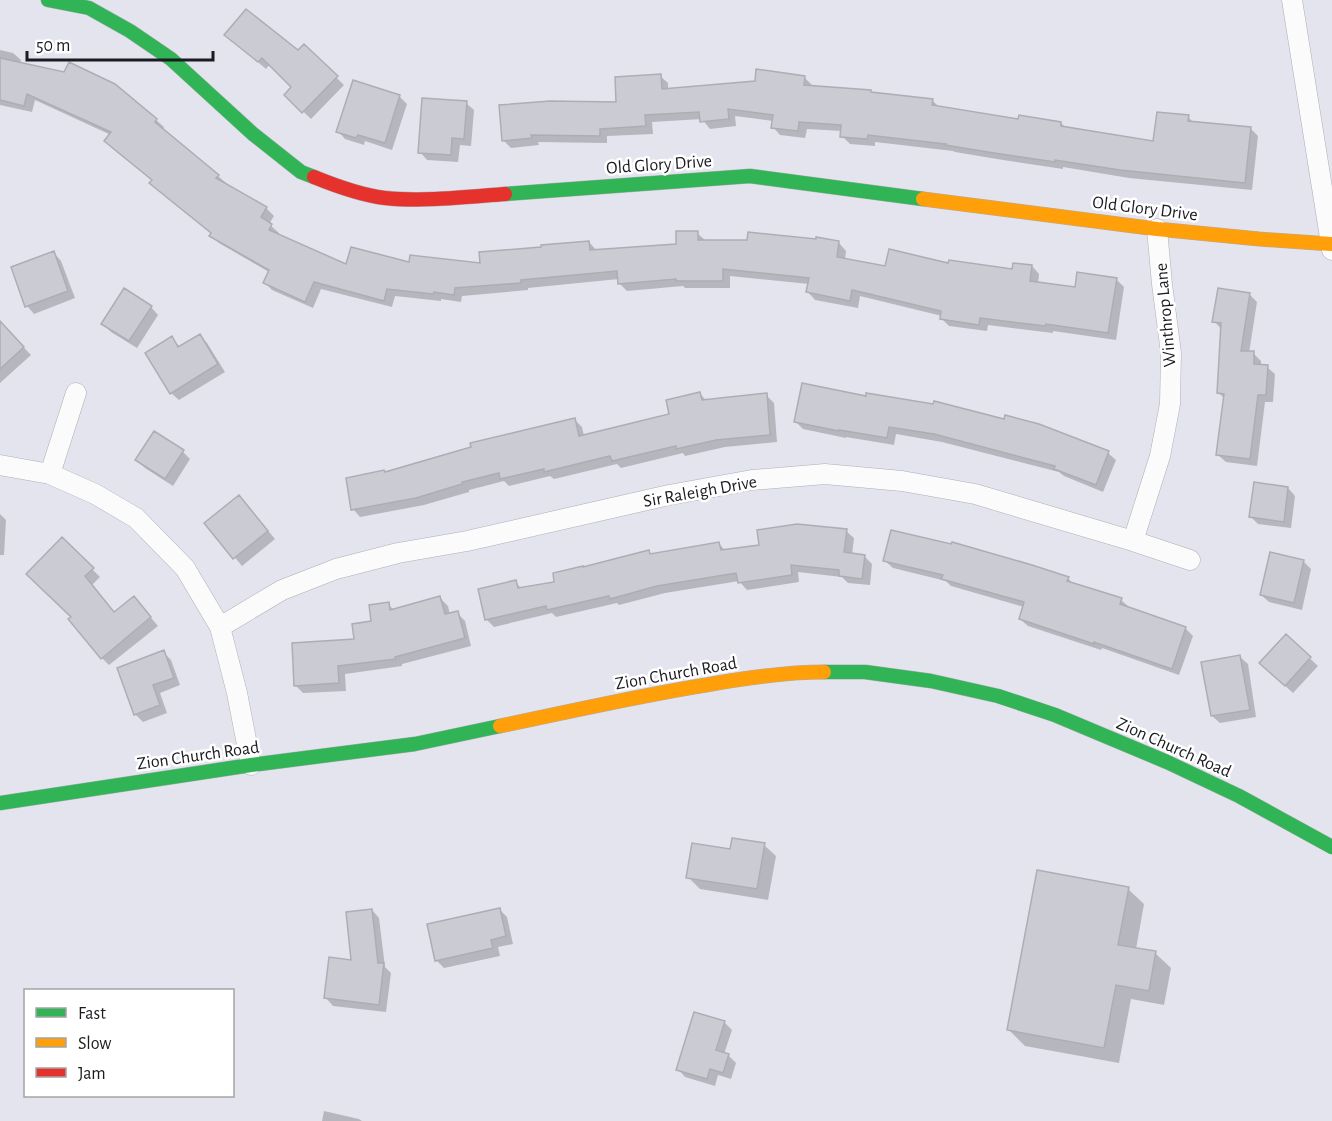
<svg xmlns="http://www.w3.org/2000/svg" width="1332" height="1121" font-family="'Alegreya Sans',sans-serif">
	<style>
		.shadow { fill: #0003 }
		.building { fill: #cbcbd3; stroke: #aeadb5; stroke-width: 1.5 }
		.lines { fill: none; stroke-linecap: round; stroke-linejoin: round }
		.street-casing { stroke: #aeaeb5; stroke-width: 21 }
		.fast-casing { stroke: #aeaeb5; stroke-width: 15 }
		.slow-casing { stroke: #aeaeb5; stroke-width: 15 }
		.jam-casing { stroke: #aeaeb5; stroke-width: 15 }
		.street { stroke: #fbfbfc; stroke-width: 20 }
		.fast { stroke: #30b455; stroke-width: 14 }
		.slow { stroke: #ff9f0a; stroke-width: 14 }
		.jam { stroke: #e5322d; stroke-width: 14 }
		.labels { text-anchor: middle; stroke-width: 5; stroke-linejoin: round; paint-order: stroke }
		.street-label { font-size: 18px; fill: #1b1b21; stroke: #fff }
	</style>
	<rect width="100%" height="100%" fill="#e4e4ee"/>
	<path class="shadow" d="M226,35l72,17 6,-6 40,39 -33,34 -25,-24 7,-8 -23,-23 -4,5z
		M0,50l13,3 8,7 -1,4 136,56 8,7 -2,3 56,46 8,7 -1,2 41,23 8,8 -5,8 10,9 -1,2 69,31 63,-2h72l107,-22 8,9 80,-6 20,-12 8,7 134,3 7,8 -1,9 41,7 64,-2 64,6 18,-5 7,8 -1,10 38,5 40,-10 8,8 -8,53 -63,-9v2l-65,-8 -1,6 -38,-5 -8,-8 1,-2 -82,-20 -2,12 -43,-8 -7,-8 1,-8 -79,-8v12h-45l-2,-2 -56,5 -8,-8v-4l-91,9v2l-66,6 -1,6 -20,-3v2l-46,-5 -3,11 -71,-18 -8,19 -41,-18 -8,-8 5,-10 -50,-29 -8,-7 2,-2 -60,-53 -40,-32 -7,-8 5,-6 -76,-35 -3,12 -32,-7z
		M660,76l8,7v7l136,-13 8,8v2l120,13 8,8 80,13 41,2 5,5 89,14 33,-25 6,6 56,5 8,8 -6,54 -123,-12 -66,-11v2l-60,-9 -48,-8 -2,-1 -78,-9v4l-25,-2 -8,-8v-5l-35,-2 -2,9 -25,-3 -7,-8v-6l-38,-5 1,10 -26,3 -8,-10 -50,3 1,12 -46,2v7l-69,-1 1,3 -28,3 -8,-8 115,-37z
		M399,96l8,8 -15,46 -27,-9 -1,4 -19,-6 -7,-8z
		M466,103l8,7 -3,36 -11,-1 -2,17 -31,-2 -7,-8z
		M54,253l7,8 14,37 -41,16 -7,-8z
		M1249,294l8,8 -8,51h4l8,8v5l6,1 8,7 -2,28h-8l-8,64 -31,-4 -8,-7 7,-56 -6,-6 3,-63 -8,-9z
		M151,307l7,8 -21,33 -26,-16 -8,-8z
		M0,323l31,32 -31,28z
		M199,335l8,8 18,29 -46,28 -8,-7 1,-55 8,9z
		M699,393l8,8 59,-6 8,8 3,39 -52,5 -40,9 -2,-3 -62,15 -4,-4 -63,15 -4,-3 -41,10 -5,-5 -35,9v2l-45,13 -64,12 -7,-8 32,-36 189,-54 8,8 2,9 86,-21z
		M867,397l138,24 103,32 8,7 -13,32 -39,-16 -5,-4 -117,-30 -46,-8 -2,11 -48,-8v1l-43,-9 -7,-7z
		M183,452l7,7 -17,27 -28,-18 -8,-8z
		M1288,488l7,8 -4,32 -33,-4 -7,-7z
		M246,504l29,35 -33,27 -36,-43z
		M0,514l6,6 -2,35h-4z
		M846,531l8,7 -2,17 12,1 8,8 -2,21 -22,-2 -6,-6 -44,-5 1,10 -52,8 -8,-9 -74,12 -46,12 -2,-2 -61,14 -4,-4 -58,14 -8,-8 29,-37 7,7 34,-6 93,-31 3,3 67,-11 7,7z
		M62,539l38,38 -8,8 23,29 26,-8 17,20 -49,39 -7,-7 -29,-41z
		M1271,554l33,8 7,7 -9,41 -33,-8 -8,-7z
		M885,561l183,17 6,7 47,15 8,7 56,21 8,8 -14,39 -77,-27 -1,2 -73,-24 -8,-7 4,-12 -73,-21 -5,-5 -53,-13z
		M440,598l8,8 2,9 7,-2 8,8 6,25 -69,18v2l-57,8 1,17 -43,2 -8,-8 60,-44 33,-37 7,7z
		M1286,636l32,30 -25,27 -24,-22z
		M163,652l8,8 9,25 -20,8 7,20 -24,9 -8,-8z
		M1240,657l8,7 8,53 -36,6 -8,-7z
		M764,845l12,11 -8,44 -68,-11 -12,-12 43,-26z
		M1128,889l16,15 -8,45 19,4 16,15 -7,37 -33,-6 -12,64 -94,-17 -16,-16z
		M499,909l8,8 6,27 -15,3 2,9 -56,12 -8,-8z
		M372,910l7,8 6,49 6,6 -5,39 -53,-6 -7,-8 27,-37z
		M724,1022l8,8 -8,24 4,1 8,8 -5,16 -13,-4 -3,11 -30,-9 -7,-8z
		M324,1111l35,8 3,2h-40z"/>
	<path class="building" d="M246,9l52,41 6,-6 34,32 -36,37 -18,-18 7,-8 -29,-29 -4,4 -34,-27z
		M0,58l64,14 5,-10 46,22 42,35 -2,3 64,53 -3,3 51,29 -6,10 11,7 -3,6 77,34 5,-17 58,15 1,-7 70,8 -1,-11 62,-5v-2l48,-4 1,9 86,-6v-13h22v9h49l1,-8 68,7v-2l23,4 -2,16 48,9 4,-17 59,14 1,-3 63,9 1,-6 19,2 -2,16 45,6 2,-15 40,6 -9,55 -62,-9 -1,2 -65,-8 -1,7 -39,-6 1,-8 -89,-21 -2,11 -44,-9 3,-14 -86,-9v12h-47v-2l-58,5 -1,-13 -96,9v3l-66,5 -1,7 -20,-3 -1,2 -46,-5 -3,12 -70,-19 -9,20 -42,-19 6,-13 -60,-34 2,-3 -62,-50 3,-3 -48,-39 7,-9 -84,-38 -3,12 -24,-6z
		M756,69l49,7 -1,9 67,5v2l62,7 -1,6 86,14 1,-4 42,7v4l92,15 4,-29 32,3 -1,6 63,6 -6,56 -125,-13 -65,-10v2l-61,-9 -49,-8 1,-1 -78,-9 -1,4 -27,-2 1,-12 -42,-3 -1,9 -27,-3 2,-13 -45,-6 1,10 -29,3 -1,-10 -54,3 1,11 -46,3v7l-69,-1 1,3 -30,3 -3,-36 51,-4 66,1 -1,-25 46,-3 1,15 93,-8z
		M353,80l47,15 -15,48 -27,-8 -2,3 -20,-6z
		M422,98l45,3 -3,38 -12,-1 -1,17 -33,-2z
		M54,251l14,40 -43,16 -14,-40z
		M124,288l28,18 -23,35 -28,-17z
		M1218,288l32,5 -9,58h13v13l14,1 -2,30h-8l-8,64 -34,-4 8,-61 -7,-1 4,-70 -9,-1z
		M0,321l24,26 -24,22z
		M200,334l18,30 -48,30 -25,-41 27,-17 6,11z
		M802,383l64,13v-3l67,11 1,-3 70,18 1,-4 34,9 70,27 -13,34 -42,-16 1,-3 -121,-32 -45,-7 -2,11 -48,-8v1l-45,-9z
		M700,392l2,8 65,-7 3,42 -54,5 -40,9v-3l-64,15 -2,-5 -66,16v-3l-44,10 -1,-6 -37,9v2l-46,14 -65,12 -5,-32 38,-8 1,2 86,-25 -1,-4 105,-25 4,18 90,-22 -3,-14z
		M154,431l30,19 -19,29 -30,-19z
		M1254,482l34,5 -4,35 -35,-5z
		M239,495l29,36 -35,28 -29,-36z
		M797,524l50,5 -3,23 21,3 -3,24 -23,-3v-6l-48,-5 1,10 -54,8 -2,-10 -79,13 -47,13 -1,-3 -62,14 -1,-4 -61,14 -7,-31 38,-9 2,8 36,-6 -1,-9 30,-7v1l66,-17 1,4 69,-12 2,8 38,-5 -2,-15z
		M891,530l60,14 1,-2 80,23 37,12 -2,4 55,17 -2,6 66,23 -14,42 -78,-27v2l-75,-25 5,-17 -83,-23 2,-4 -60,-14z
		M62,537l32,31 -9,8 29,36 20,-16 17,21 -50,42 -33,-40 3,-2 -45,-43z
		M1270,552l34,8 -10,43 -34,-8z
		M440,596l5,18 13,-3 7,27 -70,19 1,2 -58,7 1,17 -45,3 -2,-43 62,-4 -2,-15 19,-3 -2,-16 20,-3 1,8z
		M1286,634l25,23 -26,29 -26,-23z
		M164,650l10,28 -21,7 7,20 -26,10 -17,-47z
		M1240,655l10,55 -39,6 -10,-54z
		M732,838l33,5 -8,46 -71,-11 6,-35 38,6z
		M1037,870l92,17 -11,58 38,6 -7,40 -33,-6 -12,63 -97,-18z
		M500,908l6,28 -15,4 2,8 -58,13 -8,-37z
		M372,909l6,54h6l-5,42 -55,-7 5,-41 22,3 -5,-48z
		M694,1012l31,9 -9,29 13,4 -6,19 -13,-4 -3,10 -31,-9z"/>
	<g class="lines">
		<g class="street-casing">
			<path id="street" d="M1292,0l40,250
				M0,465l50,9 45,20 41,24 49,50 35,59 17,66 14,72
				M50,474l26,-81
				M1133,541l27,-85 10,-52 1,-51 -9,-69 -5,-55
				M220,627l62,-37 54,-21 62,-16 69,-12 202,-46 83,-15 73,-6 77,7 73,13 158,47 57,19"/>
		</g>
		<g class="fast-casing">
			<path id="fast" d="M48,0l41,8 41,23 41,28 82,75 48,38 13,5
				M505,194l245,-18 173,23
				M824,672h41l66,9 67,15 57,19 112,47 72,34 93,51
				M0,803l251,-38 164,-21 85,-18"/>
		</g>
		<g class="slow-casing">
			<path id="slow" d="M923,199l234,30 102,10 72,5
				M500,726c68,-14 137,-30 206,-41 39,-7 78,-13 118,-13"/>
		</g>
		<g class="jam-casing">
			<path id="jam" d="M314,177c22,9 46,18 71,21 38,4 81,-1 120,-4"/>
		</g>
		<use href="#street" class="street"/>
		<use href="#fast" class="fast"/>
		<use href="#slow" class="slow"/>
		<use href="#jam" class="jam"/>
	</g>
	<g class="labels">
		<g class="street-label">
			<text transform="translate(659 164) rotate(-4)" y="6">Old Glory Drive</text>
			<text transform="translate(1145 208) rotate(7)" y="6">Old Glory Drive</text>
			<text transform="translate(1165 315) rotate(-95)" y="6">Winthrop Lane</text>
			<text transform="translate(700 491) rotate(-10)" y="6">Sir Raleigh Drive</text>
			<text transform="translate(676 673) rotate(-10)" y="6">Zion Church Road</text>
			<text transform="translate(1174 747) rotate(24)" y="6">Zion Church Road</text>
			<text transform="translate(198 755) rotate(-8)" y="6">Zion Church Road</text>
		</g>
	</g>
	<rect x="24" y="989" width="210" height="108" fill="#ffffff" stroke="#a4a4a6" stroke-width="1.5"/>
	<rect x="36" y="1008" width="30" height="9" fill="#30b455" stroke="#a4a4a6" stroke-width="1.5"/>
	<text x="78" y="1019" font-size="18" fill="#1b1b21">Fast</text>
	<rect x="36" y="1038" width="30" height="9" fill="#ff9f0a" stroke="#a4a4a6" stroke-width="1.5"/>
	<text x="78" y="1049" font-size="18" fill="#1b1b21">Slow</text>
	<rect x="36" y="1068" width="30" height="9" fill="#e5322d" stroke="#a4a4a6" stroke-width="1.5"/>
	<text x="78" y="1079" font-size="18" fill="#1b1b21">Jam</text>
	<path d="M27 51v9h186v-9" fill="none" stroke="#1b1b21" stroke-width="3"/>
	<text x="36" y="51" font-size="18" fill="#1b1b21" stroke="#ffffff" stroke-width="4.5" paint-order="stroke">50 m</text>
</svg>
